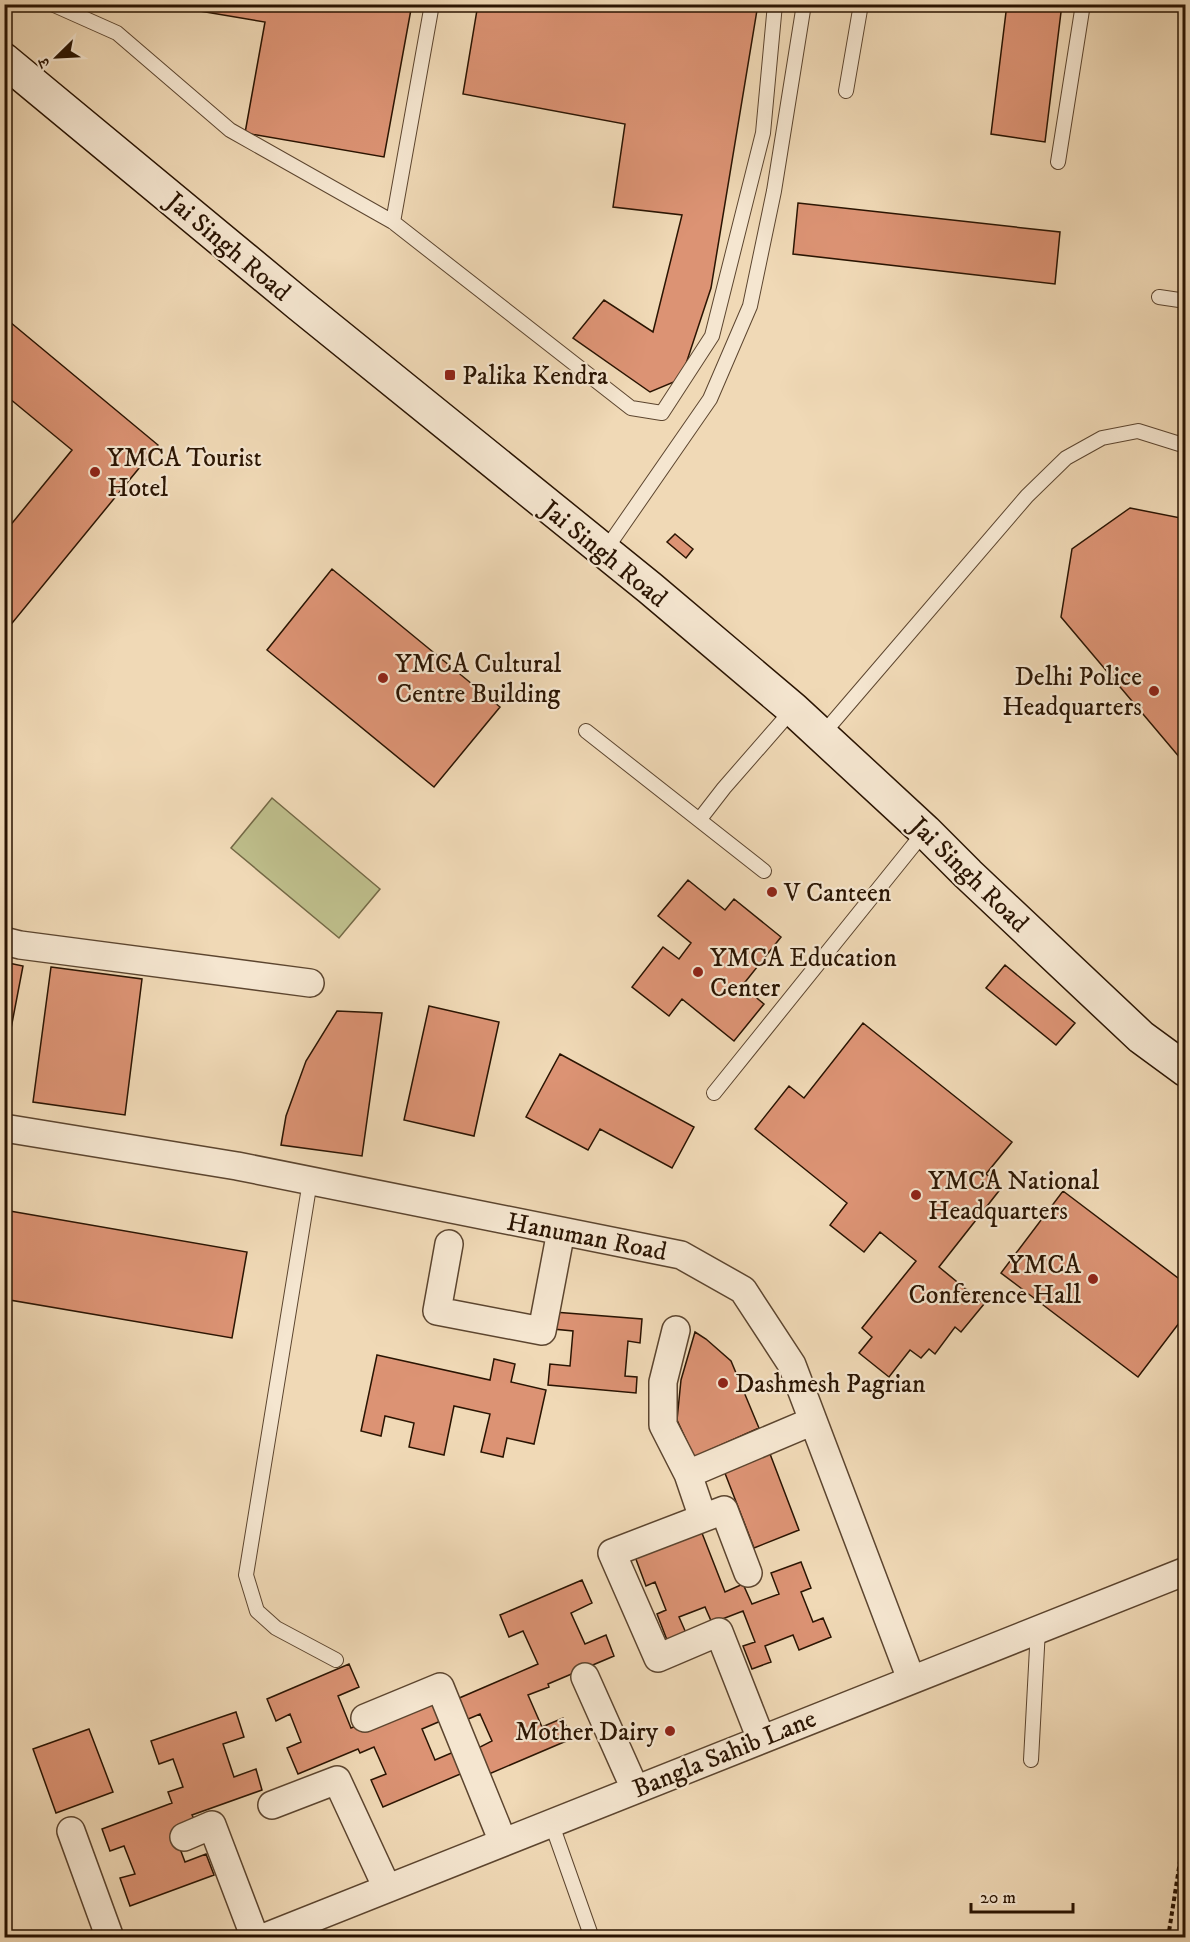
<svg xmlns="http://www.w3.org/2000/svg" width="1190" height="1942" font-family="'IM FELL DW Pica','Noto Serif Devanagari',serif">
	<style>
		.green { fill: #bebe8b; stroke: #746946; stroke-width: 1.5 }
		.building { fill: #dc9374; stroke: #2a1402; stroke-width: 1.5 }
		.lines { fill: none; stroke-linecap: round; stroke-linejoin: round }
		.lane-casing { stroke: #5c452f; stroke-width: 16 }
		.street-casing { stroke: #5c452f; stroke-width: 30 }
		.secondary-casing { stroke: #2a1402; stroke-width: 36 }
		.path { stroke: #2a1402; stroke-width: 4; stroke-dasharray: 4.5 3; stroke-linecap: butt }
		.lane { stroke: #f5e6d0; stroke-width: 14 }
		.street { stroke: #f5e6d0; stroke-width: 27 }
		.secondary { stroke: #f5e6d0; stroke-width: 33 }
		.poi-dot { fill: #8f2418; stroke: #f5e6d0; stroke-width: 2 }
		.labels { text-anchor: middle; stroke-width: 4.5; stroke-linejoin: round; paint-order: stroke }
		.street-label { font-size: 26px; fill: #2a1402; stroke: #f5e6d0 }
		.poi-label { font-size: 26px; fill: #2a1402; stroke: #f5e6d0; text-anchor: start }
	</style>
	<rect width="100%" height="100%" fill="#f0d9b6"/>
	<filter id="stains"><feTurbulence type="fractalNoise" baseFrequency=".00333" numOctaves="4"/><feColorMatrix values="0 0 0 0 .2 0 0 0 0 .09 0 0 0 0 .02 0 0 0 .5 -.17"/></filter>
	<radialGradient id="worn" r=".72"><stop offset=".6" stop-color="#630" stop-opacity="0"/><stop offset="1" stop-color="#630" stop-opacity=".3"/></radialGradient>
	<path class="green" d="M272,798l108,91 -41,49 -108,-90z"/>
	<path class="building" d="M158,4h254l-28,153 -139,-24 20,-111z
		M478,4h280l-47,284 -30,91 -31,13 -77,-54 31,-38 49,32 29,-117 -69,-8 12,-83 -162,-30z
		M1007,4h55l-17,138 -54,-8z
		M798,203l262,29 -5,52 -262,-30z
		M4,317l154,128 -154,188v-100l68,-83 -68,-56z
		M1130,508l56,11v246l-125,-148 11,-68z
		M675,534l18,15 -7,9 -19,-16z
		M332,569l168,138 -66,80 -167,-137z
		M688,880l37,30 9,-11 47,38 -39,49 22,18 -30,37 -52,-42 -13,17 -37,-29 31,-40 16,12 12,-16 -33,-27z
		M4,962l19,4 -19,99z
		M1005,965l70,58 -19,22 -70,-57z
		M51,967l91,12 -17,136 -92,-13z
		M429,1006l70,16 -25,114 -70,-16z
		M337,1011l45,2 -20,143 -81,-11 5,-29 20,-55z
		M863,1023l149,119 -26,32 16,13 -63,80 45,37 -23,28 -6,-5 -20,27 -6,-5 -8,9 -11,-8 -21,27 -30,-24 13,-16 -10,-9 54,-67 -36,-29 -16,20 -34,-27 17,-22 -92,-74 34,-43 15,12z
		M560,1054l134,73 -22,41 -72,-39 -12,21 -62,-33z
		M1063,1191l123,93v30l-48,63 -137,-104z
		M4,1210l243,42 -15,86 -228,-39z
		M554,1312l88,7 -2,24 -12,-2 -3,35 12,1 -1,16 -88,-8 2,-21 20,2 3,-35 -20,-2z
		M695,1332l11,7 25,22 28,67 -65,29 -17,-37 4,-40z
		M377,1355l113,25 4,-21 21,5 -4,18 35,8 -12,54 -27,-6 -4,19 -22,-5 9,-38 -36,-8 -10,49 -35,-8 5,-24 -29,-7 -4,20 -20,-5z
		M767,1446l32,84 -45,18 -33,-85z
		M700,1528l25,64 18,-8 9,20 27,-10 -8,-21 30,-11 10,26 -10,4 12,30 10,-4 8,19 -32,13 -6,-15 -28,11 6,16 -19,7 -9,-23 12,-4 -12,-31 -31,12 -7,-16 -26,10 7,16 -19,7 -10,-26 9,-4 -11,-28 -9,4 -12,-32z
		M582,1580l10,23 -21,10 14,31 21,-9 8,21 -66,28 1,3 -21,8 14,32 21,-9 8,21 -82,35 -11,-26 14,-7 -12,-27 -14,6 -9,-21 81,-35 -15,-33 -14,6 -9,-22z
		M349,1664l10,23 -21,9 13,32 82,-32 10,24 -21,9 13,31 21,-9 9,21 -82,35 -12,-27 15,-6 -12,-27 -14,6 -2,-4 -60,25 -11,-26 14,-6 -11,-28 -14,7 -9,-22z
		M236,1712l8,25 -21,7 11,33 22,-8 6,21 -70,25 3,6 -22,9 12,32 21,-8 8,21 -84,31 -10,-28 15,-4 -11,-28 -14,5 -8,-22 70,-26 -4,-11 15,-5 -10,-28 -14,5 -8,-23z
		M89,1729l24,63 -57,21 -23,-64z"/>
	<g class="lines">
		<g class="lane-casing">
			<path id="lane" d="M52,4l65,29 113,97 163,92 238,186 31,5 50,-77 51,-203 12,-129
				M846,91l15,-87
				M1058,162l25,-158
				M393,222l39,-218
				M1159,297l27,4
				M604,552l106,-153 40,-93 24,-115 30,-187
				M586,731l178,140
				M821,736l206,-240 39,-38 36,-20 36,-7 48,15
				M700,819l24,-31 69,-79
				M714,1093l211,-262
				M310,1181l-64,394 11,36 19,17 60,32
				M1031,1760l7,-131
				M551,1822l41,116"/>
		</g>
		<g class="street-casing">
			<path id="street" d="M4,941l16,4 290,38
				M4,1128l233,38 444,89 62,35 49,75 119,314
				M449,1244l-12,67 105,20 19,-100
				M676,1330l-13,52v43l25,49 15,44
				M688,1474l125,-53
				M748,1573l-24,-63 -112,43 46,105 61,-26 42,107
				M585,1677l50,112
				M365,1718l75,-31 63,155
				M272,1805l65,-25 50,108
				M71,1831l39,107
				M184,1837l28,-12 43,113
				M263,1938l923,-367"/>
		</g>
		<g class="secondary-casing">
			<path id="secondary" d="M4,60l296,245 350,283 143,121 132,122 43,43 173,163 45,33"/>
		</g>
		<path class="path" d="M1168,1938l18,-115"/>
		<use href="#lane" class="lane"/>
		<use href="#street" class="street"/>
		<use href="#secondary" class="secondary"/>
	</g>
	<g class="poi-dot">
		<rect x="444" y="369" width="12" height="12" rx="3"/>
		<circle cx="95" cy="472" r="6"/>
		<circle cx="383" cy="678" r="6"/>
		<circle cx="1154" cy="691" r="6"/>
		<circle cx="772" cy="892" r="6"/>
		<circle cx="698" cy="972" r="6"/>
		<circle cx="916" cy="1195" r="6"/>
		<circle cx="1093" cy="1279" r="6"/>
		<circle cx="723" cy="1383" r="6"/>
		<circle cx="670" cy="1731" r="6"/>
	</g>
	<g class="labels">
		<g class="street-label">
			<text transform="translate(229 246) rotate(40)" y="9">Jai Singh Road</text>
			<text transform="translate(605 553) rotate(39)" y="9">Jai Singh Road</text>
			<text transform="translate(970 874) rotate(44)" y="9">Jai Singh Road</text>
			<text transform="translate(587 1236) rotate(11)" y="9">Hanuman Road</text>
			<text transform="translate(724 1753) rotate(-22)" y="9">Bangla Sahib Lane</text>
		</g>
		<g class="poi-label">
			<text x="462" y="384">Palika Kendra</text>
			<text x="107" y="466">YMCA Tourist<tspan x="107" dy="30">Hotel</tspan></text>
			<text x="395" y="672">YMCA Cultural<tspan x="395" dy="30">Centre Building</tspan></text>
			<text x="1142" y="685" text-anchor="end">Delhi Police<tspan x="1142" dy="30">Headquarters</tspan></text>
			<text x="784" y="901">V Canteen</text>
			<text x="710" y="966">YMCA Education<tspan x="710" dy="30">Center</tspan></text>
			<text x="928" y="1189">YMCA National<tspan x="928" dy="30">Headquarters</tspan></text>
			<text x="1081" y="1273" text-anchor="end">YMCA<tspan x="1081" dy="30">Conference Hall</tspan></text>
			<text x="735" y="1392">Dashmesh Pagrian</text>
			<text x="658" y="1740" text-anchor="end">Mother Dairy</text>
		</g>
	</g>
	<rect width="1190" height="1942" fill="none" stroke="#f0d9b6" stroke-width="24"/>
	<rect x="6" y="6" width="1178" height="1930" fill="none" stroke="#2a1402" stroke-width="3"/>
	<rect x="12" y="12" width="1166" height="1918" fill="none" stroke="#2a1402" stroke-width="1.5"/>
	<g transform="translate(57 57) rotate(246)" stroke="#f5e6d0" stroke-width="4.5" paint-order="stroke">
	<path d="M0-4.5L10 22L0 15L-10 22Z" fill="#2a1402"/>
	<text y="-9" font-size="16" font-weight="bold" text-anchor="middle" fill="#2a1402">उ</text>
	</g>
	<path d="M971 1903v9h102v-9" fill="none" stroke="#2a1402" stroke-width="3"/>
	<text x="980" y="1903" font-size="18" fill="#2a1402" stroke="#f5e6d0" stroke-width="4.5" paint-order="stroke">20 m</text>
	<rect width="100%" height="100%" filter="url(#stains)"/>
	<rect width="100%" height="100%" fill="url(#worn)"/>
</svg>
